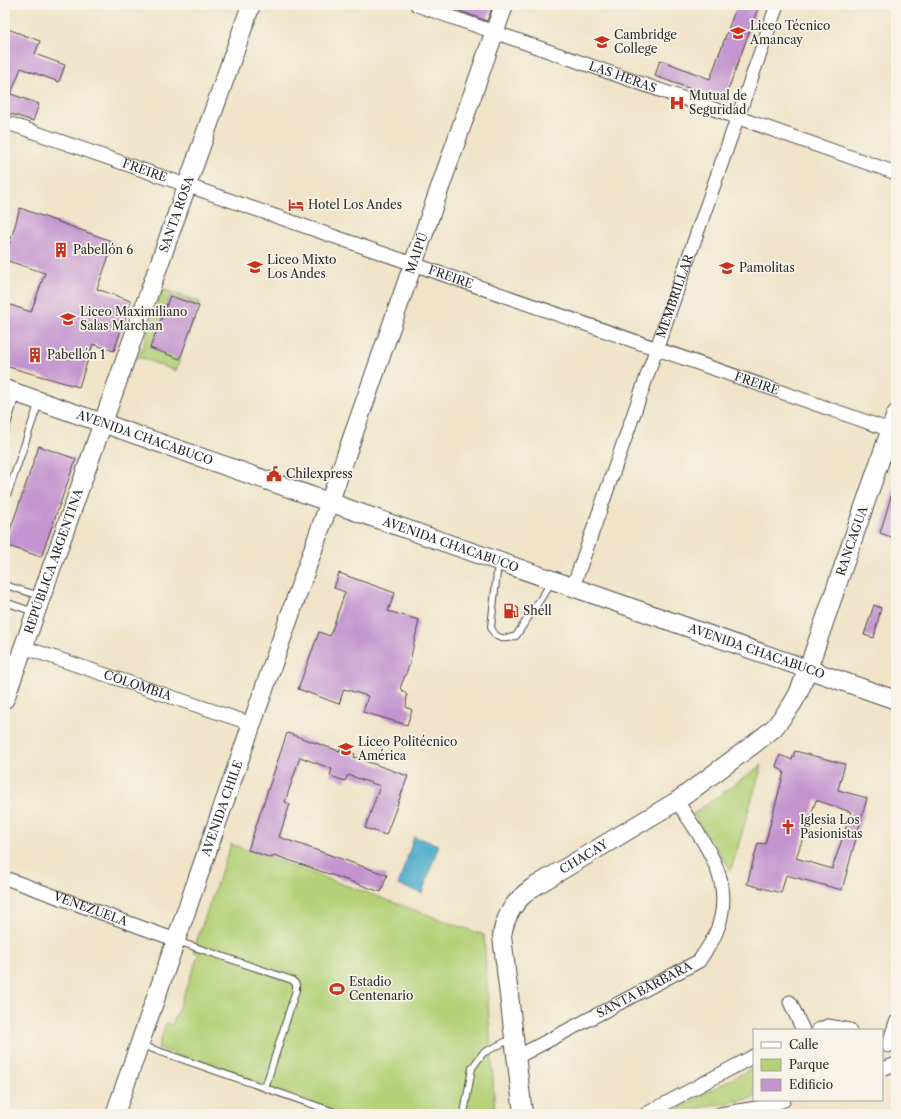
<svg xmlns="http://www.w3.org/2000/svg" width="901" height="1119" font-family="'Libre Caslon Text',serif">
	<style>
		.green { fill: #b4d178; stroke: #707e52 }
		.water { fill: #4aaac9; stroke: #3a6a7a }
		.building { fill: #c394cf; fill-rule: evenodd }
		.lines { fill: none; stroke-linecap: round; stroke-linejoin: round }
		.service-casing { stroke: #494743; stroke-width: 8 }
		.minor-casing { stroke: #494743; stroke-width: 15 }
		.secondary-casing { stroke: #494743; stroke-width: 20 }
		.service { stroke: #fff; stroke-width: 6 }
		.minor { stroke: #fff; stroke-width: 13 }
		.secondary { stroke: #fff; stroke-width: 18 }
		.labels { text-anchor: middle; stroke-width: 3.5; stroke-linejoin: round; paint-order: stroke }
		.poi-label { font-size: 12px; fill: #2b2b2b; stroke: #f7f3e8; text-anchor: start }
		.street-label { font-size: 12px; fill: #2b2b2b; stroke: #f7f3e8 }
	</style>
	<rect width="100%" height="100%" fill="#f7f3e8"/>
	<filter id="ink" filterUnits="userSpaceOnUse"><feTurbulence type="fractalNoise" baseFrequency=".025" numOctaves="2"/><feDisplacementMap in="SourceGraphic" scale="8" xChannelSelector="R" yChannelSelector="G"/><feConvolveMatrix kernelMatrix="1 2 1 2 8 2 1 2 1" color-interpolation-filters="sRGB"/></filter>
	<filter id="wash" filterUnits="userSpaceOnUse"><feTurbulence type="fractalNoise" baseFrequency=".012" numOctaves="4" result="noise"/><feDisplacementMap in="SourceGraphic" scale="16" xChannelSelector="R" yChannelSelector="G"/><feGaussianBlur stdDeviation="0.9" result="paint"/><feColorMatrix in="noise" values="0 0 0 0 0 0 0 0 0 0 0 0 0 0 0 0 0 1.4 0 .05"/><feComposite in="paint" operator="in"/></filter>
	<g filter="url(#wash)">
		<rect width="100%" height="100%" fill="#f0e3c8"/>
		<path class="green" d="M163,289l37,13 -1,4 -29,-10 -19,52 29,11 -4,12 -37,-14z
			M762,765l-31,105 -38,-56z
			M231,844l253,91 11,179h-153l-184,-66 8,-25 6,2 27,-71 -6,-3z
			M754,1066v32l-86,16 82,-45z"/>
		<path class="water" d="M414,837l25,8 -17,48 -24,-8z"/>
		<g id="blocks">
			<path class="building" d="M444,5h49l-6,16z
				M737,5h22l-35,96 -69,-25 5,-16 50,19z
				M5,28l35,13 -5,13 30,11 -6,17 -38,-14 -10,26 28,10 -6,17 -28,-9z
				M20,208l94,34 -17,47 34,12 -17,50 -21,-7 -14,43 -74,-21v-63l26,9 14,-39 -40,-13z
				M170,296l29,10 -19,53 -30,-11z
				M39,446l37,13 -35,98 -36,-12z
				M893,490l3,1v41l-2,6 -14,-5z
				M339,573l56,20 -7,18 31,9 -10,46 -9,22 7,7 -1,12 6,3 -5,15 -44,-13 5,-16 -24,-7 -5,15 -41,-15 21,-57 11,4 15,-44 -11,-4z
				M874,605l7,3 -7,30 -10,-3z
				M287,733l52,18 1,-2 15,5 -1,3 54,19 -22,59 -21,-7 15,-42 -32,-11 -3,6 -15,-5 2,-7 -32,-12 -15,45 5,2 -11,33 108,38 -6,17 -107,-37 -2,3 -24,-8z
				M795,751l50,13 -7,26 29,8 -25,92 -56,-15 -5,18 -34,-9 11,-41 7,1 19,-72 -8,-6 4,-11 12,5zM816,800l35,12 -19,57 -36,-11z"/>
		</g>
	</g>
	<g filter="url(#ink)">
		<use href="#blocks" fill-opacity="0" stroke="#494743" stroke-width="1"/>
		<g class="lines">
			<g class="service-casing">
				<path id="service" d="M5,431l11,-36
					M5,496l3,-3 31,-91
					M498,563l-7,64c4,13 14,13 25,9l35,-53
					M5,585l35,11
					M5,602l29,10
					M177,941l115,39 4,4v6l-31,98
					M141,1045l199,69
					M464,1114l8,-46 11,-15 30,-15"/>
			</g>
			<g class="minor-casing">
				<g id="minor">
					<path id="s1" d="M417,5l479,168"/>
					<path id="s2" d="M5,122l891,310"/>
					<path id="s3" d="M573,587l204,-582"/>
					<path id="s4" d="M23,647l229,77"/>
					<path id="s5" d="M5,878l171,62"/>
					<path d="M790,1002l13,28"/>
					<path d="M818,1030l10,-4 22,4"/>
					<path d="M888,1046l8,-24"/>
					<path id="s6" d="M517,1057l182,-96c5,-8 12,-17 16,-26 24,-53 -11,-91 -38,-134"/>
					<path d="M882,1069l14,-5"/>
					<path d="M646,1114l108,-58"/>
					<path d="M720,1114l43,-7 21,-7"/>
				</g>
			</g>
			<g class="secondary-casing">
				<g id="secondary">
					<path id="s7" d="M5,389l891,311"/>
					<path id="s8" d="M5,699l246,-694"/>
					<path id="s9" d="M115,1114l389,-1109"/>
					<path id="s10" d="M523,1114l-21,-178c3,-21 13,-36 30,-48l145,-87 77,-57 20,-16 17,-22 7,-12 10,-25 88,-255"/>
				</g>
			</g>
			<use href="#service" class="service"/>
			<use href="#minor" class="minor"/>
			<use href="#secondary" class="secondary"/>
		</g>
	</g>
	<defs>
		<g id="school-bare" transform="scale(1.2)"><path d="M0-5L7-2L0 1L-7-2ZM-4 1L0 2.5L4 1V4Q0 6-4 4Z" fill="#c8321e" stroke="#f7f3e8" stroke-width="2.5" paint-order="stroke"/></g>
		<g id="hospital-bare" transform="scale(1.2)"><path d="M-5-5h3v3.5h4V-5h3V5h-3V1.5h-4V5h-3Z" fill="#c8321e" stroke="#f7f3e8" stroke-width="2.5" paint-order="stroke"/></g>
		<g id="hotel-bare" transform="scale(1.2)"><path d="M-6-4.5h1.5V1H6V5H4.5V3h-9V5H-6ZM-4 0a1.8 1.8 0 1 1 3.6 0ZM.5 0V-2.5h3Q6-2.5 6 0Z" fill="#c8321e" stroke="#f7f3e8" stroke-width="2.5" paint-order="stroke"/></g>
		<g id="building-bare" transform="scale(1.2)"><path d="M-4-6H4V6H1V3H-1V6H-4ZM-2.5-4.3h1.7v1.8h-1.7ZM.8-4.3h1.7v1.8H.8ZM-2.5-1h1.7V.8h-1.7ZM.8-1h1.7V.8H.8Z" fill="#c8321e" stroke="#f7f3e8" stroke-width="2.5" paint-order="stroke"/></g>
		<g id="civic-bare" transform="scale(1.2)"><path d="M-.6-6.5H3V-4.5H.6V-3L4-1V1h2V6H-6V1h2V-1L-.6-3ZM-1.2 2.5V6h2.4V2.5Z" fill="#c8321e" stroke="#f7f3e8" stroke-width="2.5" paint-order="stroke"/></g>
		<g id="fuel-bare" transform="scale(1.2)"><path d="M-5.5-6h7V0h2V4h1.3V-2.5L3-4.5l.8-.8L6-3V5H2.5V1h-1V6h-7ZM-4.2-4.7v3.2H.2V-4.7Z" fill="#c8321e" stroke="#f7f3e8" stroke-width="2.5" paint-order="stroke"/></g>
		<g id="church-bare" transform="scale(1.2)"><path d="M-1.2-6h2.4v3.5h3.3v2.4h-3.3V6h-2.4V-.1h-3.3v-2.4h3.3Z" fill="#c8321e" stroke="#f7f3e8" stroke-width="2.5" paint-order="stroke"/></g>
		<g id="stadium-bare" transform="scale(1.2)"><path d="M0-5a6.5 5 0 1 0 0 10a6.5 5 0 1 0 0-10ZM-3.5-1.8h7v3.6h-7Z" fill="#c8321e" stroke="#f7f3e8" stroke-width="2.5" paint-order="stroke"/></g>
	</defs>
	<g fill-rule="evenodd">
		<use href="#school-bare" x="738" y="33"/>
		<use href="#school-bare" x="602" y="42"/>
		<use href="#hospital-bare" x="677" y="103"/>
		<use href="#hotel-bare" x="296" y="205"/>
		<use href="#building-bare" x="61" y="250"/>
		<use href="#school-bare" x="255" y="267"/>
		<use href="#school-bare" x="727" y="268"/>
		<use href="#school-bare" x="68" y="319"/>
		<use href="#building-bare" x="35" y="355"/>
		<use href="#civic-bare" x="274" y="474"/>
		<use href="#fuel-bare" x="511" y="611"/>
		<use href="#school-bare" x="346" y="749"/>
		<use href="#church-bare" x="788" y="827"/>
		<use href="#stadium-bare" x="337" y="989"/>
	</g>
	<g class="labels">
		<g class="poi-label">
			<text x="750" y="30">Liceo Técnico<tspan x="750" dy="14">Amancay</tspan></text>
			<text x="614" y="39">Cambridge<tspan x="614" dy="14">College</tspan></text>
			<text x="689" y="100">Mutual de<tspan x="689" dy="14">Seguridad</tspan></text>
			<text x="308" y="209">Hotel Los Andes</text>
			<text x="73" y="254">Pabellón 6</text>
			<text x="267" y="264">Liceo Mixto<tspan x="267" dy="14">Los Andes</tspan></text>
			<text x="739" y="272">Pamolitas</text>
			<text x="80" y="316">Liceo Maximiliano<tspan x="80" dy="14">Salas Marchan</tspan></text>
			<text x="47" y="359">Pabellón 1</text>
			<text x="286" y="478">Chilexpress</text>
			<text x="523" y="615">Shell</text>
			<text x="358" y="746">Liceo Politécnico<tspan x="358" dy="14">América</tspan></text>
			<text x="800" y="824">Iglesia Los<tspan x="800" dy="14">Pasionistas</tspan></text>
			<text x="349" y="986">Estadio<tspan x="349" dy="14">Centenario</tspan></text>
		</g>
		<g class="street-label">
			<text dy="4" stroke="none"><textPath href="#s1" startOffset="218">LAS HERAS</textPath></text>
			<text dy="4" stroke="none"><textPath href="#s2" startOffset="148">FREIRE</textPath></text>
			<text dy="4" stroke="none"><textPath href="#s8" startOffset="514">SANTA ROSA</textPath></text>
			<text dy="4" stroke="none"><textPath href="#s9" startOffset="912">MAIPÚ</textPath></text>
			<text dy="4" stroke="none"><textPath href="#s2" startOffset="472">FREIRE</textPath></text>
			<text dy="4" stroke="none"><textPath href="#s3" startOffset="308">MEMBRILLAR</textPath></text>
			<text dy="4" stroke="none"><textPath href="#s2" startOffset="796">FREIRE</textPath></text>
			<text dy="4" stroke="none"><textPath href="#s7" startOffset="148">AVENIDA CHACABUCO</textPath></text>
			<text dy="4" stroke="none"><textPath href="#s10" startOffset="732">RANCAGUA</textPath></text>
			<text dy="4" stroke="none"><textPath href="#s7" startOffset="472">AVENIDA CHACABUCO</textPath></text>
			<text dy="4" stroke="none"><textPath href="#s8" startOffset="146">REPÚBLICA ARGENTINA</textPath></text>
			<text dy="4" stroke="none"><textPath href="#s7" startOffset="796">AVENIDA CHACABUCO</textPath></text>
			<text dy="4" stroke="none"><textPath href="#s4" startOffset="121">COLOMBIA</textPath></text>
			<text dy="4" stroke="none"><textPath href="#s9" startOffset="324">AVENIDA CHILE</textPath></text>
			<text dy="4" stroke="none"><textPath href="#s10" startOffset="298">CHACAY</textPath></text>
			<text dy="4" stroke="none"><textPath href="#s5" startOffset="91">VENEZUELA</textPath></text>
			<text dy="4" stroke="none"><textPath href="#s6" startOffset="144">SANTA BÁRBARA</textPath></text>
		</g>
	</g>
	<rect width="901" height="1119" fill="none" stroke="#f7f3e8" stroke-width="20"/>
	<rect x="753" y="1029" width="130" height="72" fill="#f7f3e8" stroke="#a5a39c"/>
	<rect x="761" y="1042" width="20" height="6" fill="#ffffff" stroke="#a5a39c"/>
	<text x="789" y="1049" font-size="12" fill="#2b2b2b">Calle</text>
	<rect x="761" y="1059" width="20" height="12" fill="#b4d178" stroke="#a5a39c"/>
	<text x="789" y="1069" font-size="12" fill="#2b2b2b">Parque</text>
	<rect x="761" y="1079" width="20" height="12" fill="#c394cf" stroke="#a5a39c"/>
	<text x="789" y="1089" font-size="12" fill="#2b2b2b">Edificio</text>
</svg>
